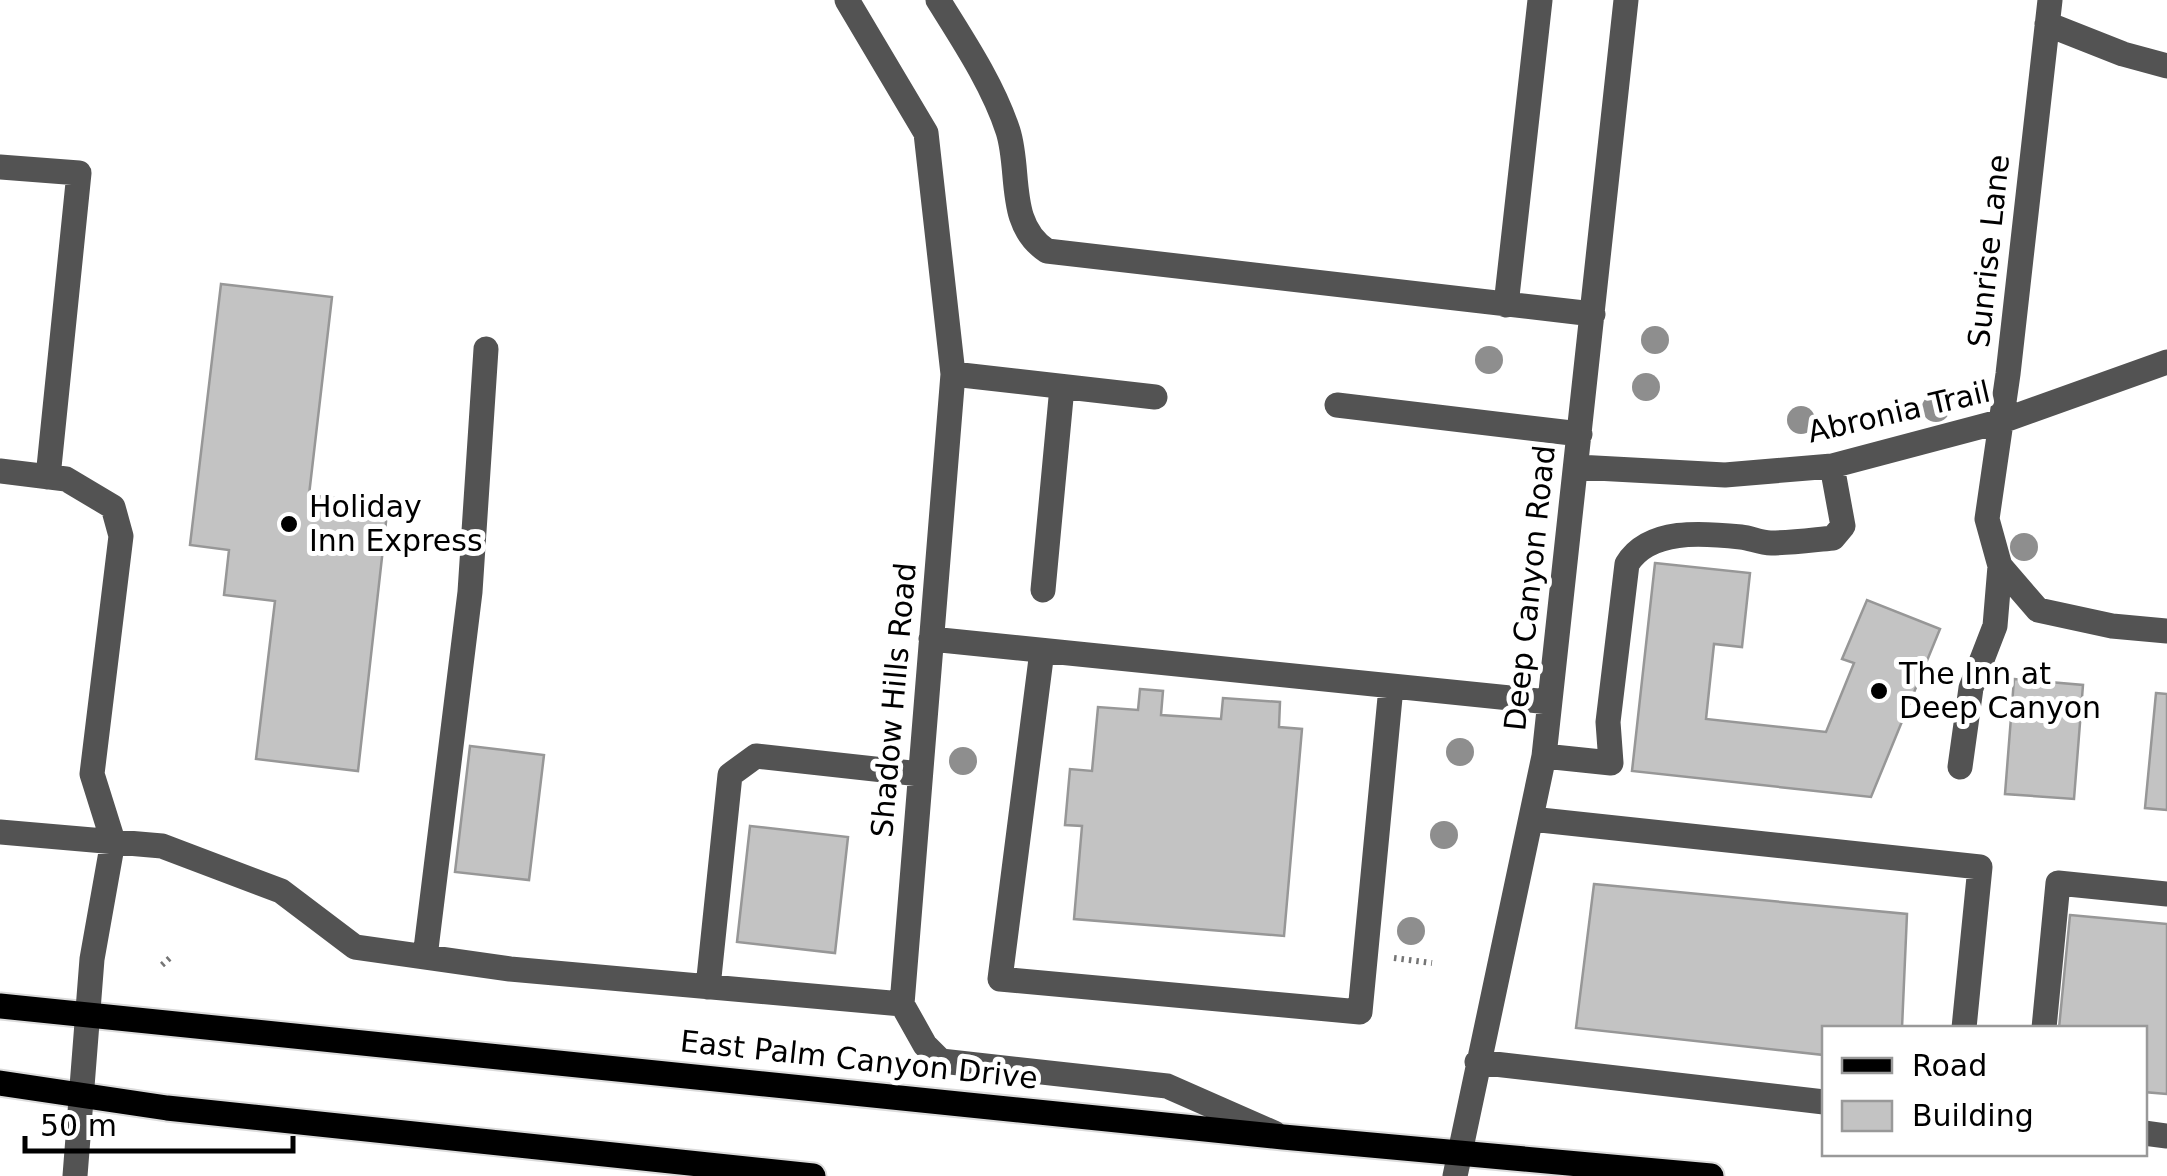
<svg xmlns="http://www.w3.org/2000/svg" width="2167" height="1176" font-family="'DejaVu Sans',sans-serif">
	<style>
		.building { fill: #c3c3c3; stroke: #979797; stroke-width: 2.5 }
		.lines { fill: none; stroke-linecap: round; stroke-linejoin: round }
		.major-casing { stroke: #dbdbdb; stroke-width: 29 }
		.path { stroke: #757575; stroke-width: 6; stroke-dasharray: 2.5 5; stroke-linecap: butt }
		.minor { stroke: #535353; stroke-width: 25 }
		.major { stroke: #000; stroke-width: 25 }
		.tree { fill: #8e8e8e }
		.poi-dot { fill: #000; stroke: #fff; stroke-width: 4 }
		.labels { text-anchor: middle; stroke-width: 10; stroke-linejoin: round; paint-order: stroke }
		.street-label { font-size: 30px; fill: #000; stroke: #fff }
		.poi-label { font-size: 30px; fill: #000; stroke: #fff; text-anchor: start }
	</style>
	<rect width="100%" height="100%" fill="#fff"/>
	<path class="building" d="M221,284l111,13 -23,198 79,9 -30,267 -102,-12 19,-158 -51,-6 5,-45 -39,-5z
		M1655,563l95,10 -8,74 -28,-3 -8,75 120,13 28,-69 -12,-4 25,-59 73,29 -69,168 -239,-26z
		M2014,679l69,6 -9,114 -69,-5z
		M1140,689l23,2 -2,24 60,4 2,-21 57,4 -1,25 23,2 -18,207 -210,-17 8,-93 -17,-1 5,-56 22,2 6,-64 40,3z
		M2156,693l11,1v116l-22,-2z
		M470,746l74,9 -15,125 -74,-8z
		M750,826l98,11 -13,116 -98,-11z
		M1594,884l313,30 -5,114h-78v27l-248,-27z
		M2070,915l97,9v170l-23,-2v-64h-85z"/>
	<g class="lines">
		<g class="major-casing">
			<path id="major" d="M0,1006l1283,131 428,39
				M0,1083l167,25 646,68"/>
		</g>
		<path class="path" d="M1394,958l38,5
			M162,965l9,-8"/>
		<path class="minor" d="M847,0l79,133 27,241 -51,630 23,41 16,16 226,25 107,47
			M938,0c25,40 55,85 70,131 13,41 -2,93 39,120l546,63
			M2047,24l76,30 44,12
			M0,167l79,6 -31,304
			M1506,305l34,-305
			M953,374l202,23
			M1337,405l243,29
			M1577,467l148,8 107,-9 170,-45 165,-59
			M0,471l66,8 47,28 8,29 -29,238 21,67 -21,118 -17,217
			M2000,566l38,44 74,16 55,5
			M1043,590l19,-203
			M931,639l618,63
			M1042,651l-42,328 360,33 31,-325
			M1544,756l67,7 -3,-41 19,-158c22,-36 76,-31 114,-27 10,1 19,6 30,6 20,0 41,-3 62,-5l10,-12 -11,-60
			M1960,767l11,-79 24,-62 5,-60 -13,-47 21,-145 42,-374
			M1531,819l449,48 -16,161
			M0,832l162,14 119,45 74,56 155,22 392,35
			M425,957l45,-365 16,-243
			M708,987l22,-212 26,-19 164,18
			M2044,1028l14,-145 109,11
			M1477,1062l347,40
			M2144,1133l23,3
			M1455,1176l89,-420 82,-756"/>
		<use href="#major" class="major"/>
	</g>
	<g class="tree">
		<circle cx="1655" cy="340" r="14"/>
		<circle cx="1489" cy="360" r="14"/>
		<circle cx="1646" cy="387" r="14"/>
		<circle cx="1936" cy="408" r="14"/>
		<circle cx="1801" cy="420" r="14"/>
		<circle cx="2024" cy="547" r="14"/>
		<circle cx="1460" cy="752" r="14"/>
		<circle cx="963" cy="761" r="14"/>
		<circle cx="1444" cy="835" r="14"/>
		<circle cx="1411" cy="931" r="14"/>
	</g>
	<g class="poi-dot">
		<circle cx="289" cy="524" r="10"/>
		<circle cx="1879" cy="691" r="10"/>
	</g>
	<g class="labels">
		<g class="street-label">
			<text transform="translate(1989 251) rotate(-84)" y="10">Sunrise Lane</text>
			<text transform="translate(1899 412) rotate(-13)" y="10">Abronia Trail</text>
			<text transform="translate(1530 588) rotate(-84)" y="10">Deep Canyon Road</text>
			<text transform="translate(894 700) rotate(-85)" y="10">Shadow Hills Road</text>
			<text transform="translate(859 1060) rotate(6)" y="10">East Palm Canyon Drive</text>
		</g>
		<g class="poi-label">
			<text x="309" y="517">Holiday<tspan x="309" dy="34">Inn Express</tspan></text>
			<text x="1899" y="684">The Inn at<tspan x="1899" dy="34">Deep Canyon</tspan></text>
		</g>
	</g>
	<rect x="1822" y="1026" width="325" height="130" fill="#ffffff" stroke="#999999" stroke-width="2.5"/>
	<rect x="1842" y="1058" width="50" height="15" fill="#000000" stroke="#999999" stroke-width="2.5"/>
	<text x="1912" y="1076" font-size="30" fill="#000000">Road</text>
	<rect x="1842" y="1101" width="50" height="30" fill="#c3c3c3" stroke="#999999" stroke-width="2.5"/>
	<text x="1912" y="1126" font-size="30" fill="#000000">Building</text>
	<path d="M25 1136v15h268v-15" fill="none" stroke="#000000" stroke-width="5"/>
	<text x="40" y="1136" font-size="30" fill="#000000" stroke="#ffffff" stroke-width="8" paint-order="stroke">50 m</text>
</svg>
